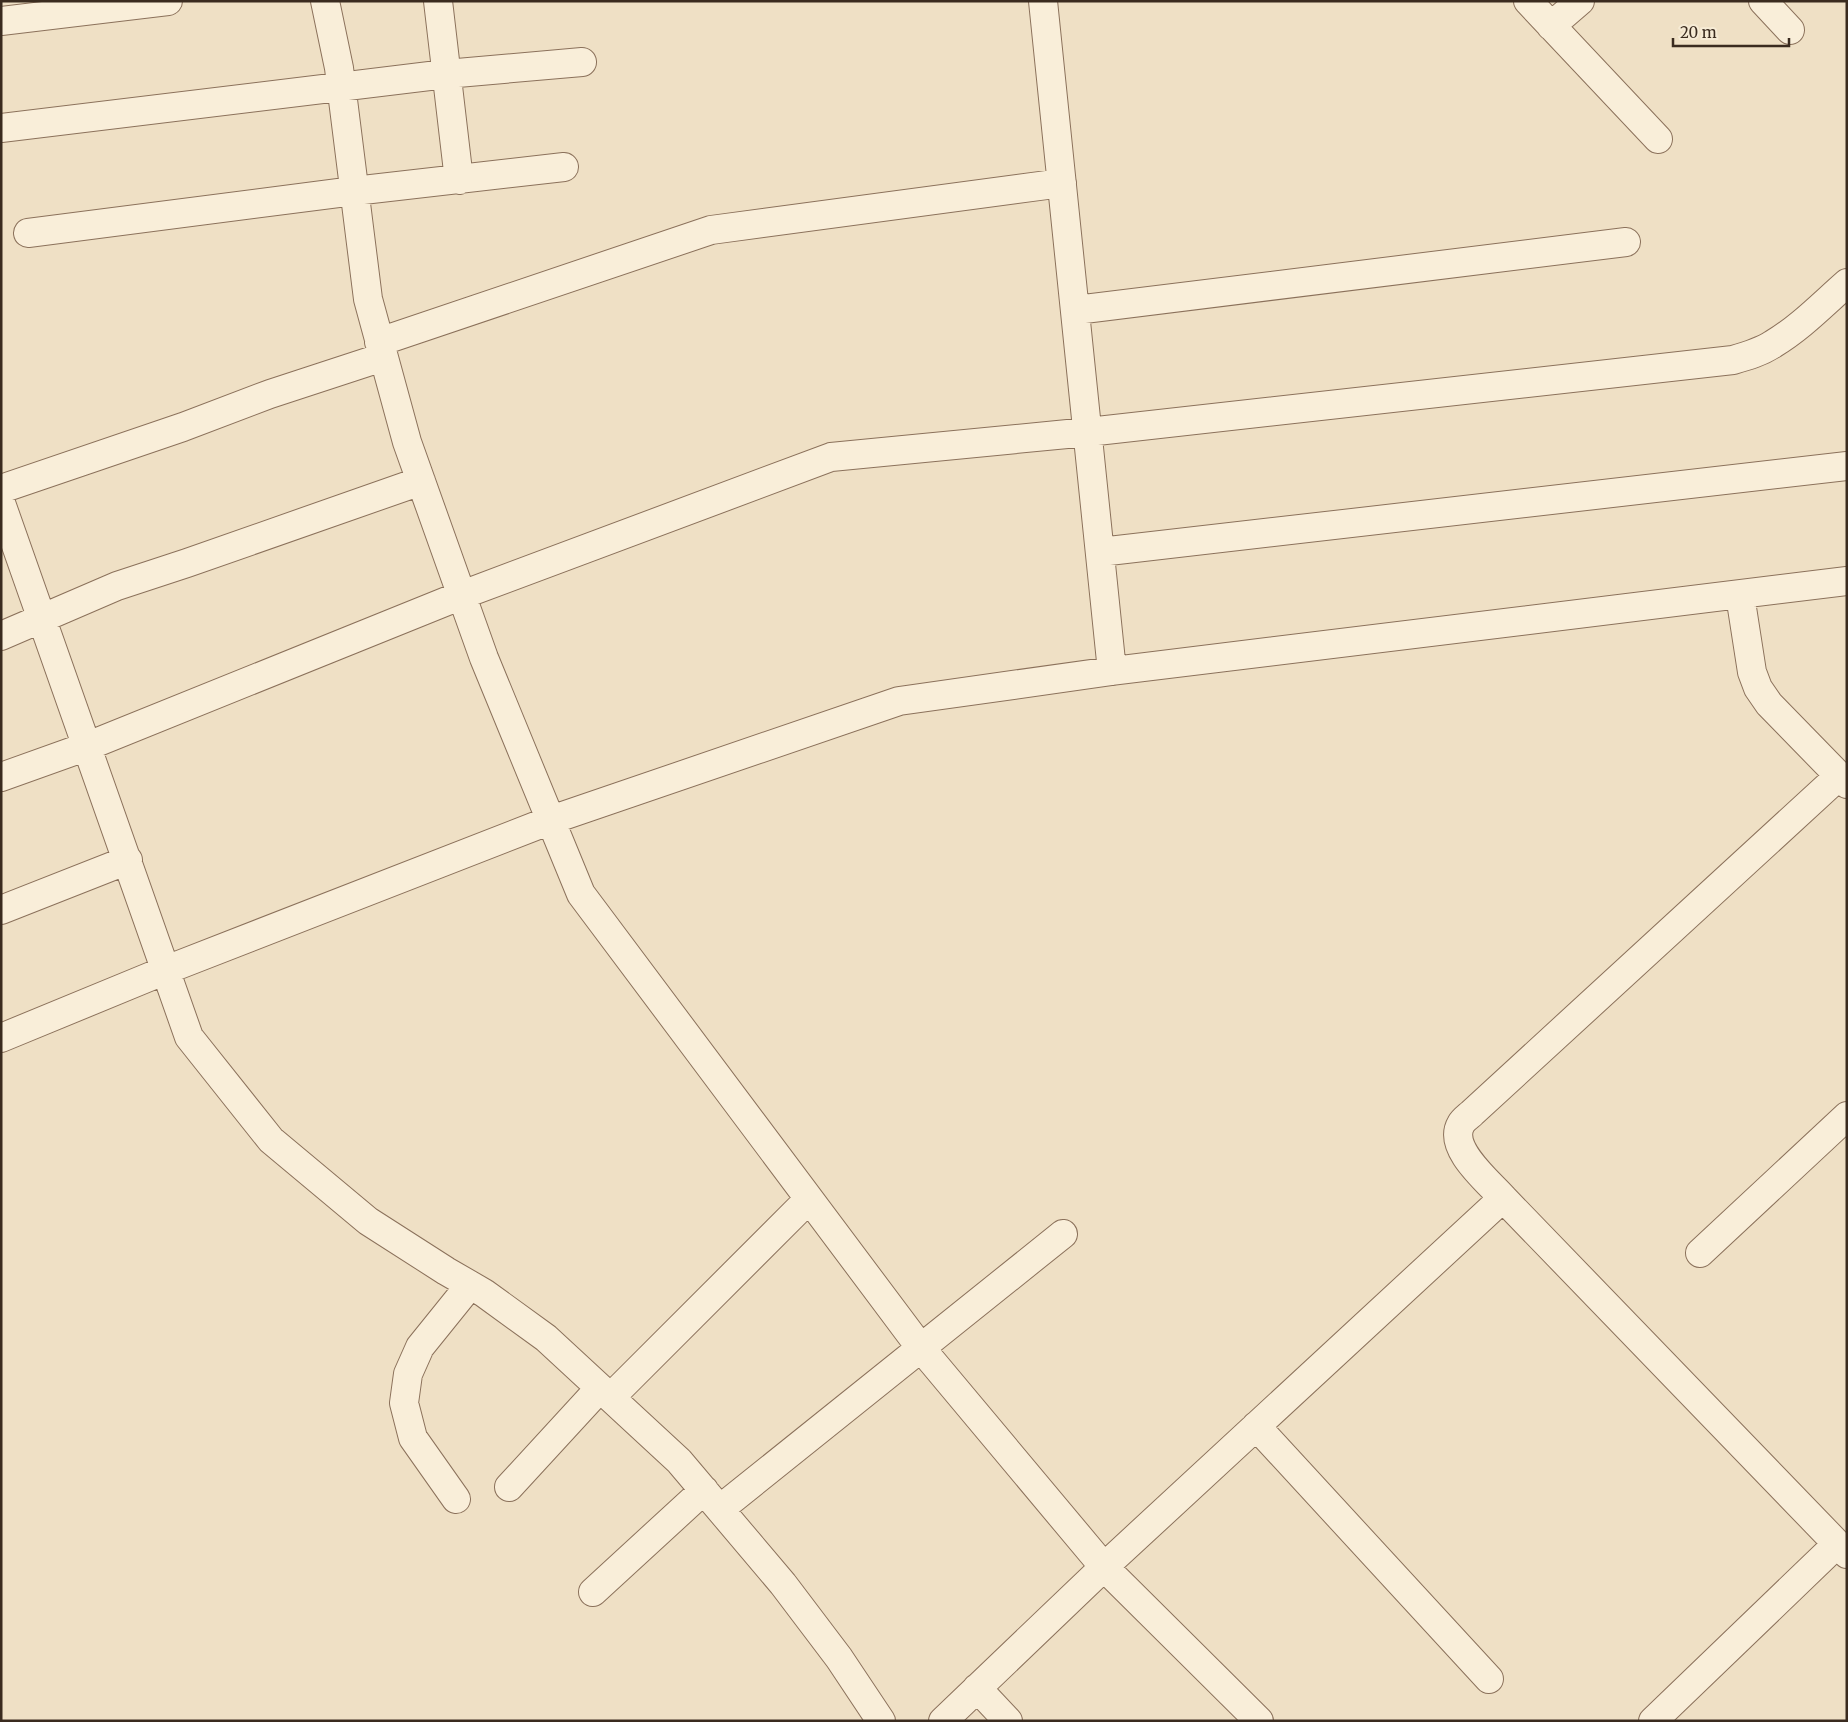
<svg xmlns="http://www.w3.org/2000/svg" width="1848" height="1722" font-family="Merriweather,serif">
	<style>
		.lines { fill: none; stroke-linecap: round; stroke-linejoin: round }
		.street-casing { stroke: #8b715b; stroke-width: 30 }
		.street { stroke: #f9eed9; stroke-width: 28 }
	</style>
	<rect width="100%" height="100%" fill="#efe0c5"/>
	<g class="lines">
		<g class="street-casing">
			<path id="street" d="M325,1l14,67 29,231 39,143 77,216 97,236 339,453 184,220 155,154
				M438,1l21,179
				M1043,1l69,670
				M1528,1l130,138
				M1763,1l27,29
				M1,21l167,-20
				M1551,26l29,-25
				M1,128l445,-54 136,-12
				M28,233l326,-42 210,-24
				M1076,310l550,-68
				M379,342l332,-112 351,-47
				M1,489l182,-62 87,-33 113,-37
				M1,503l188,534 82,103 97,81 78,50 38,22 62,45 133,123 104,123 56,74 42,63
				M1100,552l747,-86
				M1740,595l12,77 6,16 11,16 78,80
				M1,636l116,-50 70,-23 234,-82
				M1839,776l-367,337c-3,3 -9,7 -11,11 -14,24 27,57 42,74l344,356
				M1,777l87,-31 374,-151 369,-138 257,-25 645,-72c14,-4 28,-8 40,-16 27,-16 50,-40 74,-61
				M1,910l127,-50
				M1,1038l165,-68 385,-150 348,-119 213,-30 735,-90
				M1700,1253l147,-137
				M611,1397l198,-198
				M1256,1426l233,253
				M509,1487l91,-99
				M456,1499l-43,-61 -9,-35 4,-29 12,-27 50,-62
				M720,1509l343,-275
				M593,1592l111,-102
				M977,1688l31,33
				M943,1721l161,-154 399,-369
				M1653,1721l184,-177"/>
		</g>
		<use href="#street" class="street"/>
	</g>
	<rect width="1848" height="1722" fill="none" stroke="#3a2b1f" stroke-width="5"/>
	<path d="M1673 38v8h116v-8" fill="none" stroke="#3a2b1f" stroke-width="2.5"/>
	<text x="1680" y="38" font-size="15" fill="#3a2b1f" stroke="#f6ebd5" stroke-width="4" paint-order="stroke">20 m</text>
</svg>
